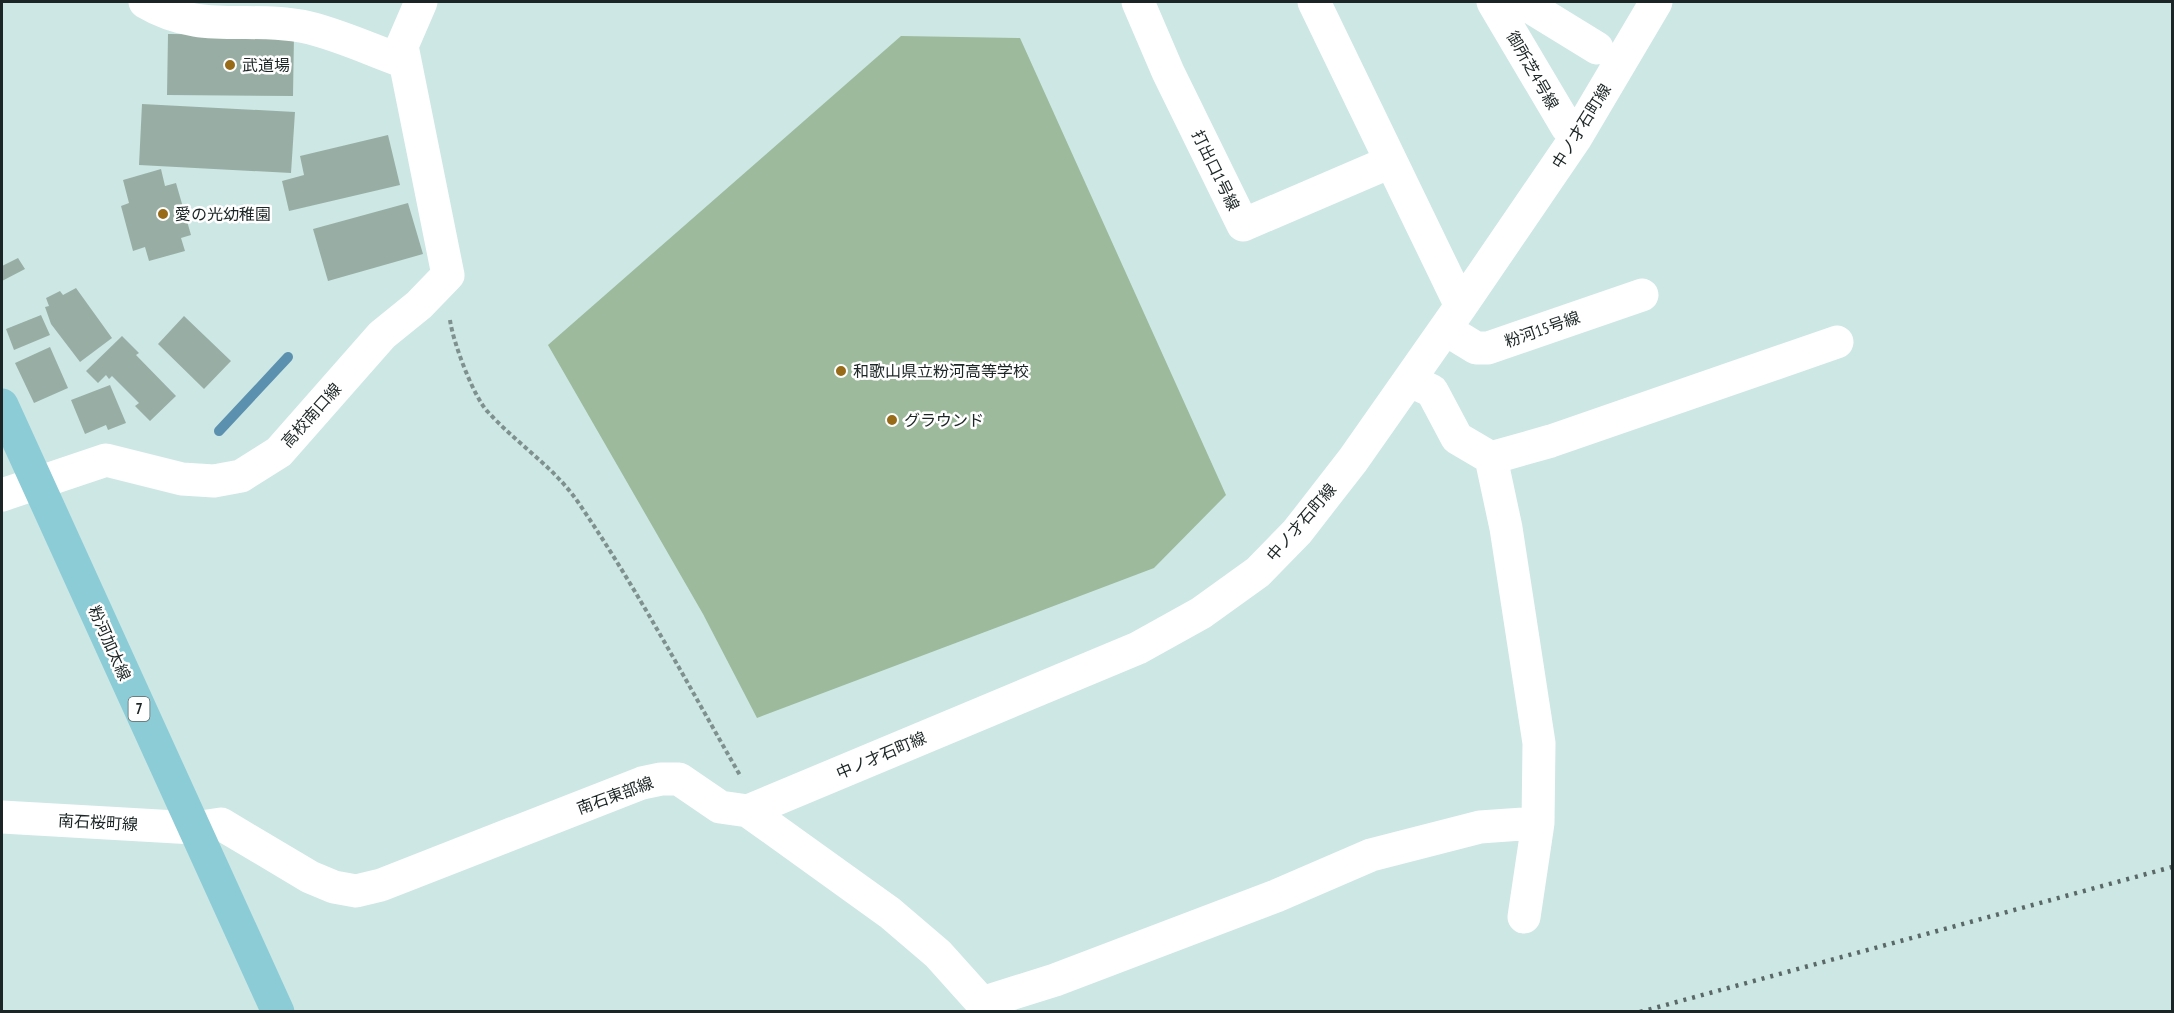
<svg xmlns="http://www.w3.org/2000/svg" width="2174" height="1013" font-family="'PT Sans Narrow','Noto Sans JP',sans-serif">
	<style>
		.green { fill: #9dba9c }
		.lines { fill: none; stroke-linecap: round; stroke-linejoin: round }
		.stream { stroke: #5b90ae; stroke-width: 10 }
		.building { fill: #98aea4 }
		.path { stroke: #7f918f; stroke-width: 4; stroke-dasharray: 4.5 3; stroke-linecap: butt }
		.minor { stroke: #fff; stroke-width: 33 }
		.major { stroke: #8cccd7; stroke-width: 33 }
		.rail { stroke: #5a6968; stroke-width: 4.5; stroke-dasharray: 3 6; stroke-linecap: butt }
		.poi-dot { fill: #976b18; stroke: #fff; stroke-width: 2 }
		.labels { text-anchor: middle; stroke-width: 5; stroke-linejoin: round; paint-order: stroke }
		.shield { fill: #fff; stroke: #606666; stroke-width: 1.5 }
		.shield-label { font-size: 15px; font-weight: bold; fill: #1c2525 }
		.poi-label { font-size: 16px; fill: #1c2525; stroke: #fff; text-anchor: start }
		.street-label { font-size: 16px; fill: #1c2525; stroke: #fff }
	</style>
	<rect width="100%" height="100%" fill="#cde7e4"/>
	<path class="green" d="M901,36l119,2 206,457 -72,73 -397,150 -54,-104 -155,-269z"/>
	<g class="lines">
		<path class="stream" d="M219,431l69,-74"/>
	</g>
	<path class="building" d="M168,34l126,1 -1,61 -126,-1z
		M142,104l153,8 -4,61 -152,-8z
		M388,135l12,50 -111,26 -7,-30 22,-6 -4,-19z
		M161,169l4,17 11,-3 15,52 -10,3 4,13 -36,10 -4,-14 -12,4 -12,-45 8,-3 -6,-23z
		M408,203l15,51 -95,27 -15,-52z
		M18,258l7,11 -23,12v-15z
		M76,288l36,50 -32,24 -29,-38 -6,-17 4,-1 -3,-8 14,-7 3,4z
		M41,315l9,20 -36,15 -8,-21z
		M184,316l47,45 -27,28 -46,-45z
		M122,336l17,17 -3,2 40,41 -26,25 -15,-15 4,-3 -27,-27 -3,3 -3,-4 -8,8 -12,-12z
		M50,347l18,41 -34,15 -19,-40z
		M110,385l16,38 -18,7 -2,-5 -21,9 -14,-34z"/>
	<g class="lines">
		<path class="path" d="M450,320c3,22 23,76 38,92 29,32 65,54 90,90 60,88 110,183 163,275"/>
		<path class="minor" d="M145,2c57,34 106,12 165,26 32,8 64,23 95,34
			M1138,2l30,70 75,153 147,-63
			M1314,2l147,304
			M1493,2l74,125 9,10
			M1522,2l75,46
			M1445,329l31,19h12l154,-53
			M1409,380l23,11 25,47 34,20 60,-17 286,-99
			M1491,458l15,70 33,215 -1,80 -14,94
			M2,495l104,-35 76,19 32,2 27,-5 38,-24 103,-117 37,-30 29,-30 -46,-229 19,-44
			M748,811l390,-163 63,-35 57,-41 39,-40 56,-72 108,-154 114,-167 81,-137
			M2,817l192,11 27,-4 89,53 24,10 22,4 25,-6 261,-102 19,-4h18l41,28 28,4 142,102 48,41 44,49 1,9
			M982,1003l73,-23 221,-84 95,-41 109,-28 58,-4"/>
		<path class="major" d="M2,405l276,607"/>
		<path class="rail" d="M1640,1012l532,-145"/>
	</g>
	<g class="poi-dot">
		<circle cx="230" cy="65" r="6"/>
		<circle cx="163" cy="214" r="6"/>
		<circle cx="841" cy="371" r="6"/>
		<circle cx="892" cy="420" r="6"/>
	</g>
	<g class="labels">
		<rect class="shield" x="128.5" y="697" width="21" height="24" rx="4.5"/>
		<g class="shield-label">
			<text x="139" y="714">7</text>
		</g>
		<g class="poi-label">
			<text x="242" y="71">武道場</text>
			<text x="175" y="220">愛の光幼稚園</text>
			<text x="853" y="377">和歌山県立粉河高等学校</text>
			<text x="904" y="426">グラウンド</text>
		</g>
		<g class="street-label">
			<text transform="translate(1533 70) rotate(60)" y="6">御所芝4号線</text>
			<text transform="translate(1581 126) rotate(-58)" y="6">中ノ才石町線</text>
			<text transform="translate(1216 170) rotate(64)" y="6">打出口1号線</text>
			<text transform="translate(1542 329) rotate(-19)" y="6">粉河15号線</text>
			<text transform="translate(311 415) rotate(-48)" y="6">高校南口線</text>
			<text transform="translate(1301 522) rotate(-49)" y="6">中ノ才石町線</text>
			<text transform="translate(110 643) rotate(66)" y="6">粉河加太線</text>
			<text transform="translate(881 755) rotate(-23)" y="6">中ノ才石町線</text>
			<text transform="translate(615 795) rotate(-20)" y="6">南石東部線</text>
			<text transform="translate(98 822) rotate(3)" y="6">南石桜町線</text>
		</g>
	</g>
	<rect width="2174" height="1013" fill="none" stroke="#1c2525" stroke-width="6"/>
</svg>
